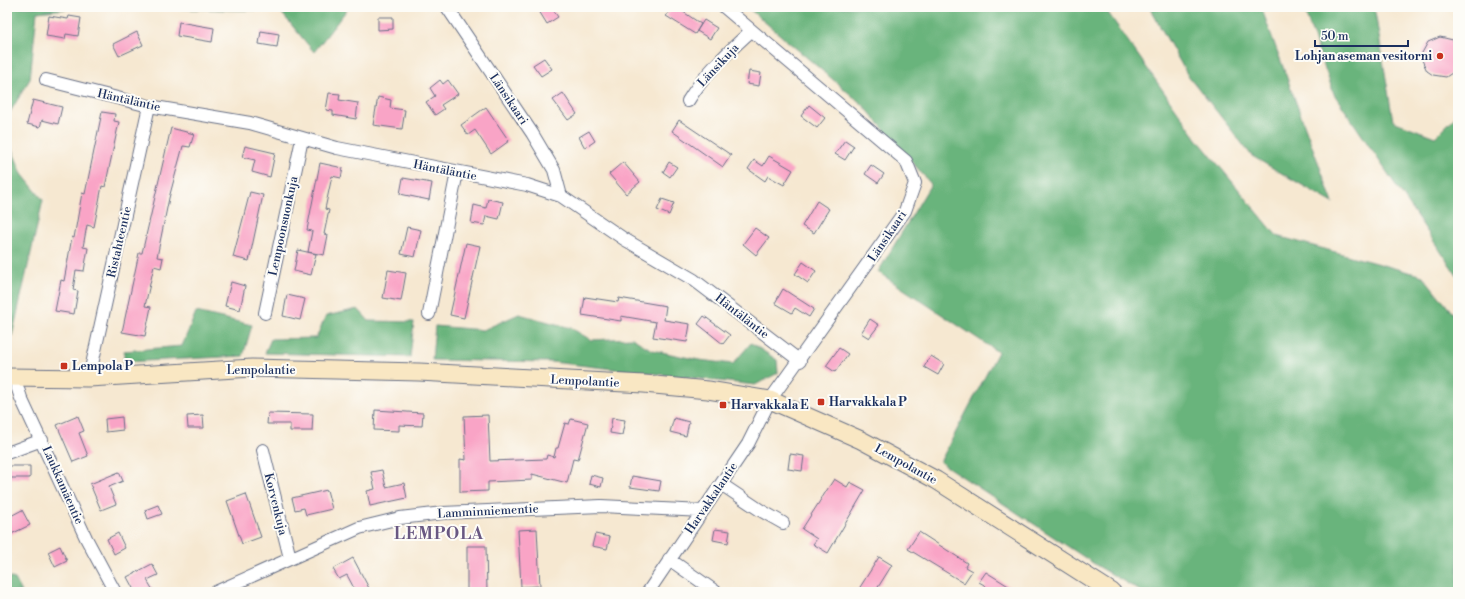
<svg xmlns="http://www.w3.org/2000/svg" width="1465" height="599" font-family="'Libre Bodoni',serif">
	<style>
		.forest { fill: #69b47b; stroke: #42726c }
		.building { fill: #f9a4c6 }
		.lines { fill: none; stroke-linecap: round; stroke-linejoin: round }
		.street-casing { stroke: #687086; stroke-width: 14 }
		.secondary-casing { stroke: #687086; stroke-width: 19 }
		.street { stroke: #fff; stroke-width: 12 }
		.secondary { stroke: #f9e7c3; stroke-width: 17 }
		.poi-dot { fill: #c8321e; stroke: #fdfcf7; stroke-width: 1.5 }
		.labels { text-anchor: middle; stroke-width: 4; stroke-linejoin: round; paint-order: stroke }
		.poi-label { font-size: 12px; font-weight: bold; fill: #1b2f5e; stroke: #fdfcf7; text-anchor: start }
		.street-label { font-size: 12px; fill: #1b2f5e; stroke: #fdfcf7 }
		.district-label { font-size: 16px; font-weight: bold; letter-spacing: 1px; fill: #695882; stroke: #fdfcf7 }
	</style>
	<rect width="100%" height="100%" fill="#fdfcf7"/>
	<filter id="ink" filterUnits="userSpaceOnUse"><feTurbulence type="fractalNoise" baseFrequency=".025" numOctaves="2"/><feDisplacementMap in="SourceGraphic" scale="8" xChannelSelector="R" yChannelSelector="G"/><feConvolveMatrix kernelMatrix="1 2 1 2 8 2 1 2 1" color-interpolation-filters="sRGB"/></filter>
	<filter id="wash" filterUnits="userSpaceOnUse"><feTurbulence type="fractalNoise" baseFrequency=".012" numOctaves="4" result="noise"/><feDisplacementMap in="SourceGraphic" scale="16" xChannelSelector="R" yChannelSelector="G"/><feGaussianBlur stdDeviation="0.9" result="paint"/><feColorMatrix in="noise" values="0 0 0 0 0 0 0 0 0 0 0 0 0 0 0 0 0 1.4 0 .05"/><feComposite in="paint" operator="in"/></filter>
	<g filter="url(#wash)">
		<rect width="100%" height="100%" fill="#f6e8d1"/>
		<path class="forest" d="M7,7h78l-48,5 -7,67 -23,38z
			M100,7h253h-4l-35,45 -34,-41z
			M747,7h357l93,132 80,97 146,40 35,44v272h-316l-46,-27 -156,-103 58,-110 -120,-80 53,-88 -68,-79z
			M1149,7h112l72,196 -81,-47 -65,-82z
			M1303,7h67l5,5 18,109 42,16 23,-23v163l-124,-183z
			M7,137l15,37 21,26 -31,136 -5,-4z
			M358,309l11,12 45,1 -4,35 -145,-4 6,-14 45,-1 10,-22z
			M196,312l56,13 -9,31 -119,6v-11l58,-5z
			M519,314l52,14 20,12 41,-2 20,12 47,10 34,4 18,-21 26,17 1,13 -23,12 -203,-23 -120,-2 3,-34 48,4z
			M7,577l8,2 7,13h-15z"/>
		<g id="blocks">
			<path class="building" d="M545,7h6l7,10 -11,7 -8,-13z
				M673,7h3l25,17 -6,10 -29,-18z
				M49,16l19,3 1,-3 12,2 -3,18 -12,-2 -1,5 -19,-3z
				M378,17h15v12l-15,1z
				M704,20l13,8 -7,11 -13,-8z
				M179,22l35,6 -2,14 -35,-6z
				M261,31l18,3 -2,13 -18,-3z
				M137,32l6,13 -24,11 -6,-12z
				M1440,37l13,3 5,5v24l-12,8 -13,-2 -6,-4 -5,-11v-7l6,-11z
				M544,58l8,11 -11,7 -8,-11z
				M749,71l12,2 -2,13 -12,-2z
				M440,80l3,4 5,-4 10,14 -17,11 3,4 -9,6 -9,-13 9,-6 -5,-8z
				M329,93l11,1 -1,6 19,3 -2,16 -23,-4v-4l-7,-1z
				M563,93l14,21 -9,6 -15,-20z
				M378,97l13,3 -1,8 15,2 -3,19 -29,-4z
				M33,100l29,7 -4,17 -16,-4 -2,7 -13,-3z
				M809,105l16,13 -8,10 -16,-12z
				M486,107l23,34 -18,13 -16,-24 -7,5 -7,-10z
				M102,112l13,2 -1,7 5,1 -14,65 -3,-1 -8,41 -7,-2 -4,22 5,1 -4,23 -8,-1 -3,20 5,1 -4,23 -19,-3 6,-31 3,1 8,-44 2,1 8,-45 3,1z
				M679,120l52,35 -8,12 -51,-36z
				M171,128l23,6 -4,13 -7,-1 -14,52 -12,59 6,1 -2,10 -7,-2 -9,40 6,1 -6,29 -23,-4 17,-79h3z
				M589,131l6,10 -10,7 -6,-11z
				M845,140l9,6 -9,14 -10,-6z
				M245,146l30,7 -5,24 -18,-5 3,-12 -13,-3z
				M769,156l24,14 -9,15 -16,-9 -3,5 -17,-12 6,-9 9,6z
				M623,162l17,20 -14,12 -17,-20z
				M669,162l8,5 -7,10 -7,-5z
				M320,163l23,5 -2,10 -9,-2 -7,33 4,1 -5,24 4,1 -4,20 -16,-3 4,-21 -5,-1z
				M871,165l13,9 -6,9 -13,-9z
				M403,178l29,5 -3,17 -29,-6z
				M250,192l13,3 -14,66 -16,-4z
				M488,199l15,3 -4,17 -13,-3 -2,9 -13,-2 3,-18 12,3z
				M662,199l12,4 -5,12 -12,-5z
				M817,201l12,8 -15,24 -12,-7z
				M407,227l14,3 -6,27 -14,-3z
				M755,228l14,10 -13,17 -13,-11z
				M466,243l14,3 -16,72 -14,-3z
				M298,250l18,4 -5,21 -17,-4z
				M803,262l13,9 -8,12 -13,-9z
				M388,270l18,3 -5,28 -18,-3z
				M231,282l14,4 -5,24 -15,-4z
				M783,289l31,20 -5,8 -14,-9 -3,5 -17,-10z
				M287,295l18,4 -5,21 -17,-4z
				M585,297l33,5 1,-4 47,8 -2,14 26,4 -3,18 -34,-5 3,-15 -35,-6v5l-39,-6z
				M704,316l26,19 -7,9 -25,-20z
				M870,319l9,6 -10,13 -8,-5z
				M839,348l9,6 -13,18 -9,-6z
				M931,356l13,8 -6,11 -14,-8z
				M375,410l48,3 -1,13 -23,-1v6l-25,-1z
				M268,413l45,1 -1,17h-22v-7h-23z
				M203,415l1,13h-16l-1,-12z
				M488,415l2,46 56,-2 1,-4 7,2 2,-9h2l7,-25 4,1 2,-5 17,4 -10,37 -5,-1 -6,24 -35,-9v6l-44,2v9l-28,1v-33l6,1 -2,-44z
				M78,416l6,15 -5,2 9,23 -15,6 -16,-37z
				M122,417l1,13 -17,2 -1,-13z
				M612,418l13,2 -3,15 -12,-2z
				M674,418l15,4 -3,14 -16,-4z
				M790,454l14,2 -2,15 -14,-2z
				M7,466h23v12h-23z
				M382,470l4,17 18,-4 3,15 -37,8 -3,-15 8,-2 -4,-17z
				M119,472l4,9 -14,6 7,17 -15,6 -11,-26z
				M591,475l12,3 -2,9 -12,-3z
				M632,476l29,5 -2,10 -29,-4z
				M834,479l13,8 3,-5 15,8 -37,63 -15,-9 4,-5 -15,-10z
				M327,490l5,19 -26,6 -2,-7 -9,2 -3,-12z
				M246,494l15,43 -19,7 -15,-43z
				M158,505l4,9 -14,5 -3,-9z
				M22,510l8,15 -23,11v-18z
				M537,529l3,57 -19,1 -3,-57z
				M715,529l15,2 -2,12 -15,-3z
				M919,532l48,31 -2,4 7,4 -8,12 -56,-34z
				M118,533l7,15 -11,6 -7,-15z
				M595,534l15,3 -3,12 -15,-3z
				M60,546l7,15 -12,6 -7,-15z
				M467,546h19l1,46h-20z
				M879,557l13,8 -17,27h-18z
				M353,558l18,34h-15l-9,-17 -8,4 -6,-10z
				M152,564l6,11 -11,5 7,12h-19l-8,-15z
				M986,572l32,20h-36l4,-6 -7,-4z"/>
		</g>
	</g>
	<g filter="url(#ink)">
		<use href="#blocks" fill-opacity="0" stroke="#687086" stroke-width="1"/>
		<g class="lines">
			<g class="street-casing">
				<path id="street" d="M447,7l85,126 22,37 7,26
					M46,80l103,26 101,17 87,25 190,37 34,11 63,43 70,41 106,81
					M688,101c17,-28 39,-48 63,-70
					M265,313l37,-174
					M429,314l28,-142
					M14,377l7,21 65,140 29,54
					M89,378l60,-272
					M263,450l27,108
					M7,453l35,-13
					M721,484l39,26 23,13
					M669,559l47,33
					M216,592l143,-64 41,-10 43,-5 158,-7 102,5
					M648,592l100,-148 22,-44 135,-189 10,-28 -9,-22 -182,-154"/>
			</g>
			<g class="secondary-casing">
				<path id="secondary" d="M7,377l82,1 163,-10 167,4 225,12 64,6 62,10 91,40 75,40 176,112"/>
			</g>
			<use href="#street" class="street"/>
			<use href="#secondary" class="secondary"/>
		</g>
	</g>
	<g class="poi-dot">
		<circle cx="1440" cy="56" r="4"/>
		<rect x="60" y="362" width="8" height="8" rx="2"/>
		<rect x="817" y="398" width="8" height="8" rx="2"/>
		<rect x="719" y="401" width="8" height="8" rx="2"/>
	</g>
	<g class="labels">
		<g class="poi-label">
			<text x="1432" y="60" text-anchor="end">Lohjan aseman vesitorni</text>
			<text x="72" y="370">Lempola P</text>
			<text x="829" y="406">Harvakkala P</text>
			<text x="731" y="409">Harvakkala E</text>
		</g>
		<g class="street-label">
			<text transform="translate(718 65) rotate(-47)" y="4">Länsikuja</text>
			<text transform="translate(509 99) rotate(56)" y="4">Länsikaari</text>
			<text transform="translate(129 100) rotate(13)" y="4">Häntäläntie</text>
			<text transform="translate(445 170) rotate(11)" y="4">Häntäläntie</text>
			<text transform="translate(283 226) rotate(-78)" y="4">Lempoonsuonkuja</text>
			<text transform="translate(887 236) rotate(-56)" y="4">Länsikaari</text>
			<text transform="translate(119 242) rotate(-77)" y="4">Ristahteentie</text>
			<text transform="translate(742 316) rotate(38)" y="4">Häntäläntie</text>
			<text x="261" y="374">Lempolantie</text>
			<text transform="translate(585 381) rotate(3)" y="4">Lempolantie</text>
			<text transform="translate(906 464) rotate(29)" y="4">Lempolantie</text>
			<text transform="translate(63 485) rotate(66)" y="4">Laukkamäentie</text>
			<text transform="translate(711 498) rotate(-56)" y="4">Harvakkalantie</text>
			<text transform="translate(276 504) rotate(76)" y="4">Korvenkuja</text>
			<text transform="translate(488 511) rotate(-3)" y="4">Lamminniementie</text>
		</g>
		<g class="district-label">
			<text x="439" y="539">LEMPOLA</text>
		</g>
	</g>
	<rect width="1465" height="599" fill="none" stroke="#fdfcf7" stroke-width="24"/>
	<path d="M1315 40v6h93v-6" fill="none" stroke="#1b2f5e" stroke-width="2"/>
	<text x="1321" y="40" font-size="12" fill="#1b2f5e" stroke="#fdfcf7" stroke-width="3" paint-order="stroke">50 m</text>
</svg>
